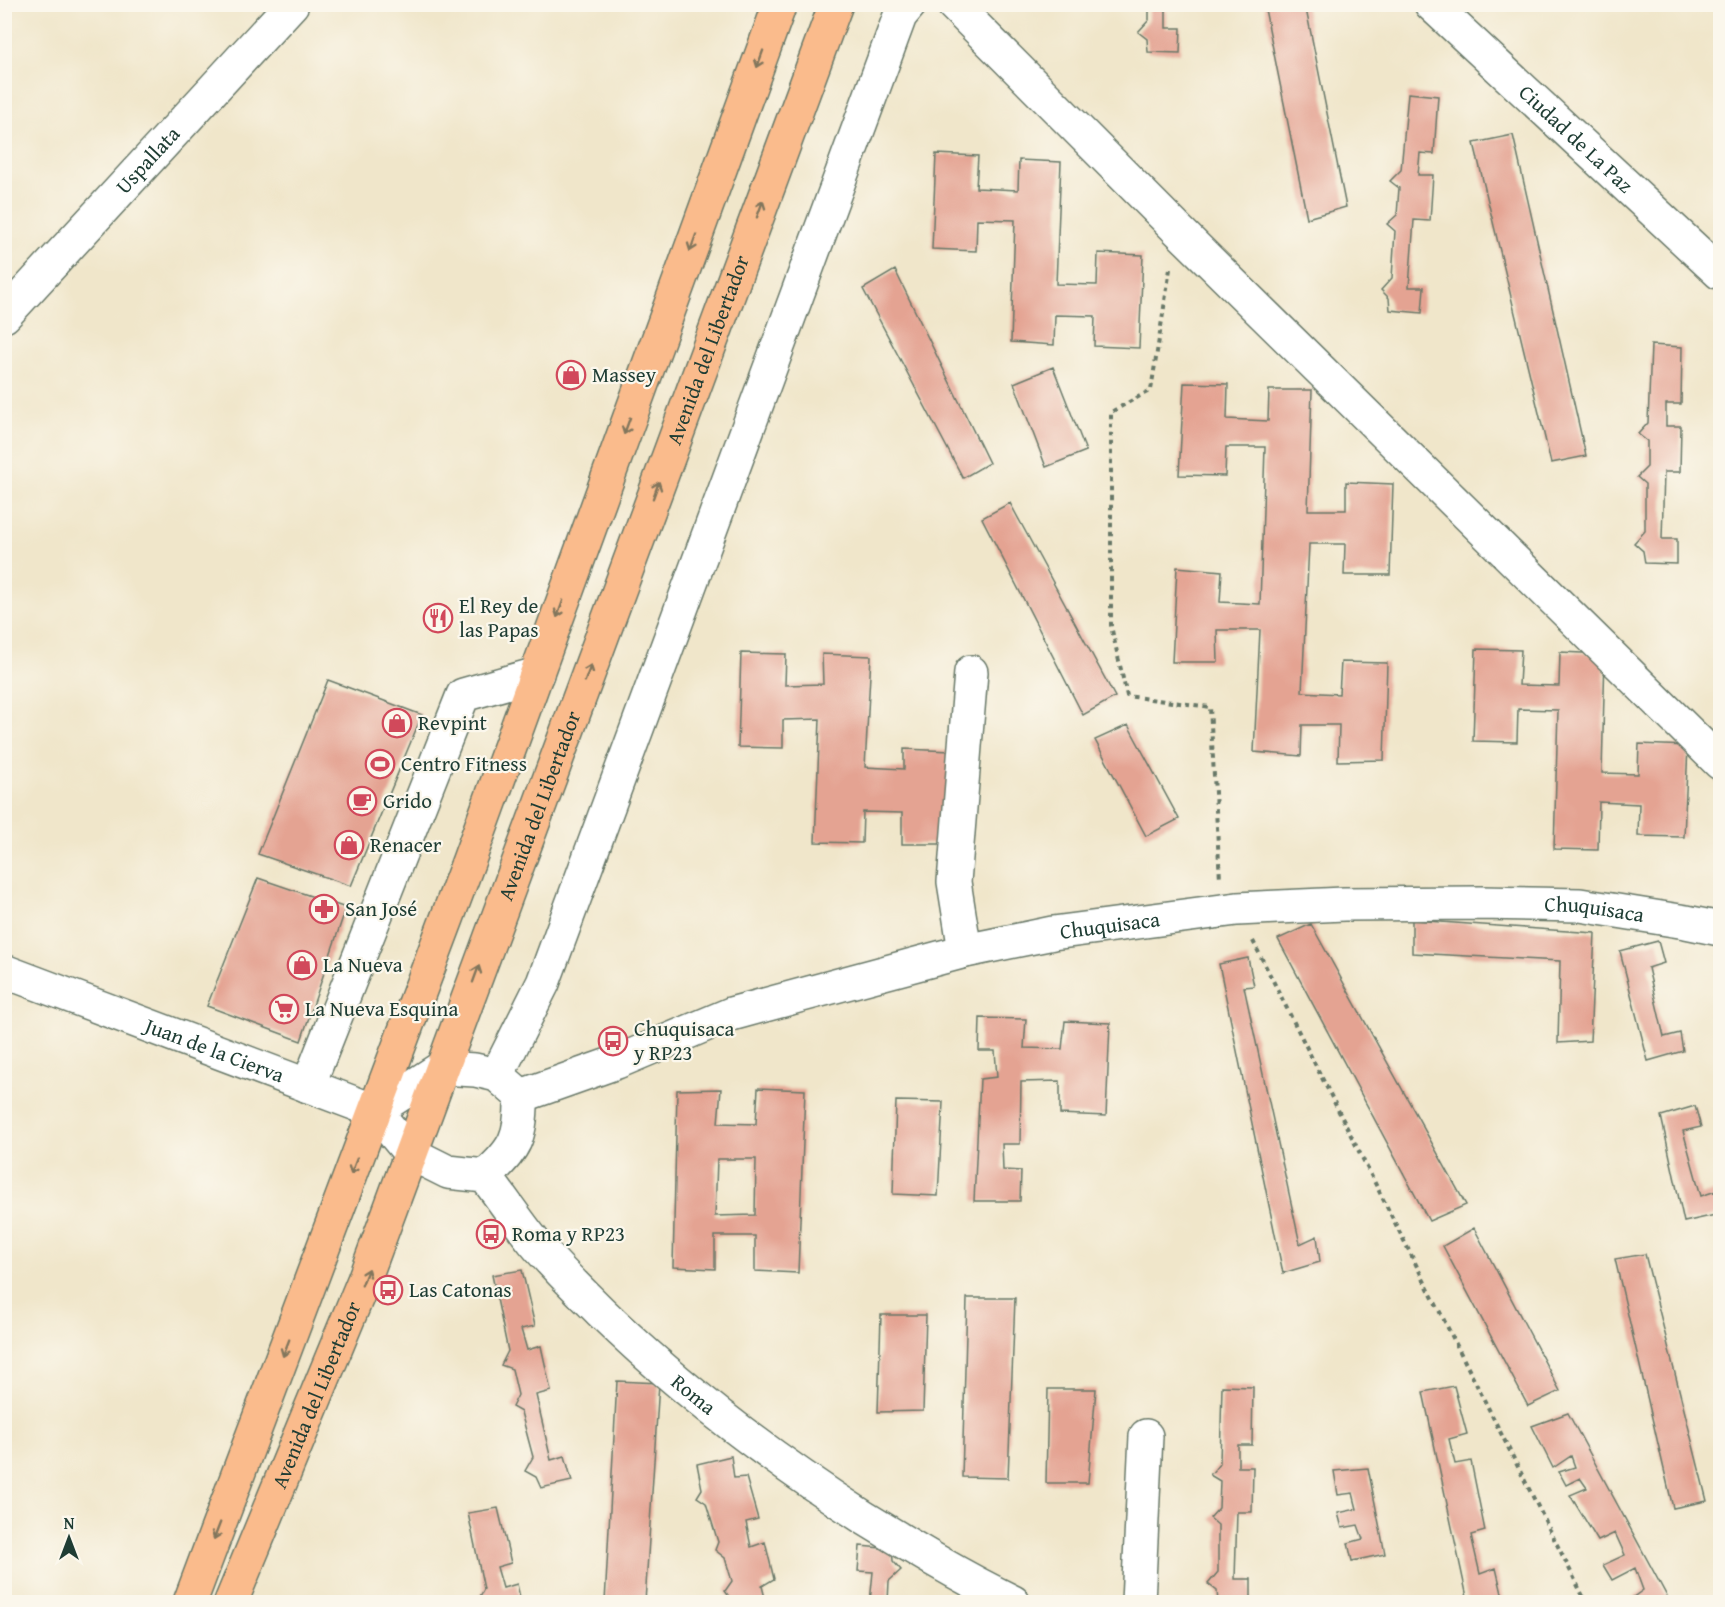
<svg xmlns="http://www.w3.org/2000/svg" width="1725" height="1607" font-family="'Gentium Book Plus',serif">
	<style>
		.building { fill: #e4a392; fill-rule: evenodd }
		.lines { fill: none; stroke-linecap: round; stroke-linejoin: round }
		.minor-casing { stroke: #687868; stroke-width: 36 }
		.major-casing { stroke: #687868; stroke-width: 36 }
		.path { stroke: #687868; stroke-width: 4; stroke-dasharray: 4.5 4.5; stroke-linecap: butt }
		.minor { stroke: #fff; stroke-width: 33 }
		.major { stroke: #fabb8c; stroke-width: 33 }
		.oneway { stroke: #82765c }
		.labels { text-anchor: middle; stroke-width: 4.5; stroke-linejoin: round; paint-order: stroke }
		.street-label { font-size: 21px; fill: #1f3d34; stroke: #fbf7ec }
		.poi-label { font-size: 21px; fill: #1f3d34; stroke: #fbf7ec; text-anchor: start }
	</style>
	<rect width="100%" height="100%" fill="#fbf7ec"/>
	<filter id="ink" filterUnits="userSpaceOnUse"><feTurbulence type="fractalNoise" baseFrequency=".0167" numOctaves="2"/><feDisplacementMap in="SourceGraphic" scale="12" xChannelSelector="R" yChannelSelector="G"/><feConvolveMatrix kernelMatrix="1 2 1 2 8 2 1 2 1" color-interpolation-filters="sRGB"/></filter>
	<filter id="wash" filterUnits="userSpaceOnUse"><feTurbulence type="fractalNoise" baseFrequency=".008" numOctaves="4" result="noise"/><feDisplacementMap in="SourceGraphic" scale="24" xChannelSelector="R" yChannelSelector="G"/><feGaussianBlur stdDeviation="1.35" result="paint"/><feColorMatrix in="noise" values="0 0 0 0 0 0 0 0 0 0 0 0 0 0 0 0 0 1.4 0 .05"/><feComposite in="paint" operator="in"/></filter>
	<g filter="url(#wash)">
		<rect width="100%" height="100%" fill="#f0e6ca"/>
		<g id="blocks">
			<path class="building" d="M1149,4h17v24h15l-1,25 -32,-1 -1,-13 -9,-7 11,-12z
				M1264,4h41l41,203 -39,11z
				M1408,93l30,3 -4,58 -14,-1 -2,22h15l-3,46 -16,-1 -5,67h15l-2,26 -32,-3 -1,-12 -8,-8 11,-12 3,-47 -8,-7 10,-9 2,-27 -9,-7 11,-11z
				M1513,135l73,321 -35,7 -77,-320z
				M936,154l42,2 -2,32 42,2 1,-30 42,2 -5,122 41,1 1,-32 45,2 -4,93 -45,-2 1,-30 -40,-1 -1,30 -43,-3 4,-122 -38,-1 -1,32 -44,-2z
				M895,270l94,193 -26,15 -100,-189z
				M1651,345l31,2 -1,57h-15v22h15l-1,46h-16l-2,67h15v25l-32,-1 -2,-12 -9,-8 11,-12v-47l-8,-7 10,-10v-26l-9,-7 10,-11z
				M1053,367l33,84 -40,16 -32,-84z
				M1184,383l44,1 -1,35 41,2 1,-31h43l-4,120h38v-28l47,2 -3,91h-46l1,-31h-36l-7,148 37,2 2,-32 46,1 -3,97 -46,1 1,-36h-37l-1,31 -47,-4 6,-122h-43l1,32h-46l5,-95 45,4 -2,31 40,2 5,-157h-39l-1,29 -46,-1z
				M1010,503l105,194 -32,18 -101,-197z
				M1476,649l45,1 -2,35 40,1 1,-34 45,2 -3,119 36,1 1,-30 49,2 -4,91 -46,-1 1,-32 -40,-2 -1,48 -44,-1 4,-139 -40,-1 -1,33 -44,-1z
				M741,653l45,1 -1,31 38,-1 -1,-30 49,2 -6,111 39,2v-20l47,2 -6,93h-43v-31l-39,-1 -1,31 -47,-1 5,-123 -37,1v28l-45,-1z
				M328,680l94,35 -71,171 -93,-32z
				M1128,725l51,94 -33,17 -51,-96z
				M258,878l88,30 -45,133 -94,-35z
				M1412,920l183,13 -5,108 -32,2 2,-82 -148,-8z
				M1311,924l155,281 -37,16 -151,-282z
				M1658,941l6,22 -16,5 16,69 16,-4 3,18 -35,10 -28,-110z
				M1248,958l6,28 -10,1 56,257 17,-8 3,26 -37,11 -64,-309z
				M980,1018l46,1 -2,29 38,1 3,-28 45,2 -4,93 -46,-2v-33l-39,1 -1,62h-18l1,26 18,1 -1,30h-46l6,-122 17,-2 -2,-26h-16z
				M758,1088l47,2 -7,183 -43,-2v-35h-40v33l-42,-2 4,-177 44,-1 -3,34 38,1zM717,1159h39l-1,56 -40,1z
				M896,1101l47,1 -5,94 -45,-2z
				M1695,1106l6,21 -18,4 18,65 15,-5 4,23 -36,8 -23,-106z
				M1474,1228l86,163 -32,15 -85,-160z
				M1645,1254l62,247 -34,7 -58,-249z
				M522,1270l13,56 -14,3 6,21 14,-4 10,45 -15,4 15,65 14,-4 7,25 -31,7 -5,-11 -11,-6 8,-14 -12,-45 -9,-5 6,-12 -6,-26 -11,-4 7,-14 -16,-76z
				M967,1298h48l-7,180 -46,-1z
				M881,1315h45l-3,96 -45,1z
				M617,1381l42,2 -14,219h-40z
				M1222,1386l31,1 -1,58h-14v22h15l-1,45h-15l-2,67h16v23h-33l-1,-11 -9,-7 10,-12v-47l-8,-7 9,-10 1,-27 -10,-6 10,-12z
				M1454,1386l13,48 -18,5 6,25 16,-3 14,70 -14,4 9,39 16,-6 8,34h-36l-45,-210z
				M1048,1389h48l-8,94h-42z
				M1568,1413l102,189h-42v-1l15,-11 -8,-22 -23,12 -9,-15 22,-10 -10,-22 -17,8 -28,-46 17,-7 -7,-10 -14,7 -7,-13 16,-5 -4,-11 -18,12 -21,-42z
				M731,1456l3,22 12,-1 12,42 -12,3 5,25 14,-5 9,37 -12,7 4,16h-33l-8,-11 7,-10 -7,-23 -10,-8 3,-8 -12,-39 -9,-6 5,-8 -5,-25z
				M1368,1468l17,86 -33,7 -4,-18 15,-4 -5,-14 -16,3 -4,-15 19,-4 -4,-16 -15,2 -4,-24z
				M498,1508l13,55 -14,4 6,21 14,-4 4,18h-44l7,-13 -16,-76z
				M860,1546l32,3 1,12 8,9 -12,11 -1,21h-18l3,-30 -15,-1z"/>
		</g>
	</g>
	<g filter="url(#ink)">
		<use href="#blocks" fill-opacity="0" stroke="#687868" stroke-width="1.5"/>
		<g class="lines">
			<g class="minor-casing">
				<g id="minor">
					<path d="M953,4l224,225 543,534"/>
					<path id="s1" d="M1431,4l289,269"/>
					<path id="s2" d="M4,316l288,-312"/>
					<path d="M965,951l-11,-69 17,-210"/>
					<path id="s3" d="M4,971l371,140 35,42 38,19 37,4c17,22 32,45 49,66 20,24 43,46 66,69 81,79 168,145 263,206 49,30 98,60 150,85"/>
					<path d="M497,1075l46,-92 357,-967 10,-12"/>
					<path d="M308,1086l155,-391 74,-21"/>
					<path id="s4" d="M521,1096l96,-34 114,-48 234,-63 88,-18 184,-24 107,-5 136,-1 100,2 106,17 34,7"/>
					<path d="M375,1111l66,-43 34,2 22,5 24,21c1,40 -6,54 -36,80"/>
					<path d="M1138,1602l8,-166"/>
				</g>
			</g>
			<g class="major-casing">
				<g id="major">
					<path d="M190,1602l279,-742 311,-856"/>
					<path id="s5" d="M231,1602l133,-322 472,-1276"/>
				</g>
			</g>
			<path class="path" d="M1170,269l-19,121 -40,22v214l16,70 83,11 10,172
				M1253,941l333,661"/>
			<use href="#minor" class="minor"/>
			<use href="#major" class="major"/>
		</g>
		<defs><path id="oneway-shaft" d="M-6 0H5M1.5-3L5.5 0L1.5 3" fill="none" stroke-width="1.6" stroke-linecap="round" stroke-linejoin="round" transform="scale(1.5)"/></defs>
		<g class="oneway">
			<use href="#oneway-shaft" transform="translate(760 59) rotate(110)"/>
			<use href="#oneway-shaft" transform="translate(760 209) rotate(-70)"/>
			<use href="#oneway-shaft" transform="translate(693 243) rotate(110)"/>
			<use href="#oneway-shaft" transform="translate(627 426) rotate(110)"/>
			<use href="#oneway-shaft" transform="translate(656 490) rotate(-70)"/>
			<use href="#oneway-shaft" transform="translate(560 609) rotate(110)"/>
			<use href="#oneway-shaft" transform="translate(588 673) rotate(-70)"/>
			<use href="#oneway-shaft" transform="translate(476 974) rotate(-70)"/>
			<use href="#oneway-shaft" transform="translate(354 1166) rotate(111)"/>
			<use href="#oneway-shaft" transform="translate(365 1277) rotate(-69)"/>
			<use href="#oneway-shaft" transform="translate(286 1348) rotate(111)"/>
			<use href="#oneway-shaft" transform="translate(217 1531) rotate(111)"/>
		</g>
	</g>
	<defs>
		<g id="shop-ring" transform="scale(1.5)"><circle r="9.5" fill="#fbf7ec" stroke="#d1495b" stroke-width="1.5"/><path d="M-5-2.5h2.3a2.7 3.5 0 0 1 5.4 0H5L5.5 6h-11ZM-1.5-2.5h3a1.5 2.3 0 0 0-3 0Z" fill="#d1495b"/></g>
		<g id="restaurant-ring" transform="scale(1.5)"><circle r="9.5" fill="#fbf7ec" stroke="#d1495b" stroke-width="1.5"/><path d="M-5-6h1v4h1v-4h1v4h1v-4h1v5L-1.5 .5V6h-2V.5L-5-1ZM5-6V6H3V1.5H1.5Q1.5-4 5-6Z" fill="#d1495b"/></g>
		<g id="stadium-ring" transform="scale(1.5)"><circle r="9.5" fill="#fbf7ec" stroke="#d1495b" stroke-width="1.5"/><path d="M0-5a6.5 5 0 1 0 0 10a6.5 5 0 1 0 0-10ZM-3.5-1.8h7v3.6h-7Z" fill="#d1495b"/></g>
		<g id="cafe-ring" transform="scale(1.5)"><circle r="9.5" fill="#fbf7ec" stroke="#d1495b" stroke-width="1.5"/><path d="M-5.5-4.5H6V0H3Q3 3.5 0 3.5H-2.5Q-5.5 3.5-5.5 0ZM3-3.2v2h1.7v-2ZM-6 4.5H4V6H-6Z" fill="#d1495b"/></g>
		<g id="pharmacy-ring" transform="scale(1.5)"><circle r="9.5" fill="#fbf7ec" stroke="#d1495b" stroke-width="1.5"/><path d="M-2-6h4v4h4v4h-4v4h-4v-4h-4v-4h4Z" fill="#d1495b"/></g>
		<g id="supermarket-ring" transform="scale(1.5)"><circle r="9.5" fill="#fbf7ec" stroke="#d1495b" stroke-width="1.5"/><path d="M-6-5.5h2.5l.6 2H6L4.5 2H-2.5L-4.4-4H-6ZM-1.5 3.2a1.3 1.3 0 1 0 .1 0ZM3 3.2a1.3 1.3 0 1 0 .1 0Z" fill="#d1495b"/></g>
		<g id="bus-ring" transform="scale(1.5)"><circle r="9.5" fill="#fbf7ec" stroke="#d1495b" stroke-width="1.5"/><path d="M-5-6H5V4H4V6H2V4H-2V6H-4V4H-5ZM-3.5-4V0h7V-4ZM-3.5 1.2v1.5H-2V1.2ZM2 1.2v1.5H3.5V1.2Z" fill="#d1495b"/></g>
	</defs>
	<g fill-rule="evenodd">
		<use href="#shop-ring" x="571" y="375"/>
		<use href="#restaurant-ring" x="438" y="618"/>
		<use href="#shop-ring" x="397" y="723"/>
		<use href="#stadium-ring" x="380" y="764"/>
		<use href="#cafe-ring" x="362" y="801"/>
		<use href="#shop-ring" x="349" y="845"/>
		<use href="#pharmacy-ring" x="324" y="909"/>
		<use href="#shop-ring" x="302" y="965"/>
		<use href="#supermarket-ring" x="284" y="1009"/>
		<use href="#bus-ring" x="613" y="1041"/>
		<use href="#bus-ring" x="491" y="1234"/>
		<use href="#bus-ring" x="388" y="1290"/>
	</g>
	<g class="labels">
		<g class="street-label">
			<text dy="7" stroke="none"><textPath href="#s1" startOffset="198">Ciudad de La Paz</textPath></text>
			<text dy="7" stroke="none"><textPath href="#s2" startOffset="212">Uspallata</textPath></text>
			<text dy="7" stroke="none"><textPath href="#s5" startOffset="1340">Avenida del Libertador</textPath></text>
			<text dy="7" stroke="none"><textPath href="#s5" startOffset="854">Avenida del Libertador</textPath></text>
			<text dy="7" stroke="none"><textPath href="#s4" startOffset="1101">Chuquisaca</textPath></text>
			<text dy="7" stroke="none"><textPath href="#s4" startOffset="615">Chuquisaca</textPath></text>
			<text dy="7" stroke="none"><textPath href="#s3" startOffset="225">Juan de la Cierva</textPath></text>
			<text dy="7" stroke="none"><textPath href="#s3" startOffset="834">Roma</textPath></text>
			<text dy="7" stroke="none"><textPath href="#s5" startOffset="224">Avenida del Libertador</textPath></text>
		</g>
		<g class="poi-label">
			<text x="592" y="382">Massey</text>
			<text x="459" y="613">El Rey de<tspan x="459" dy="24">las Papas</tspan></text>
			<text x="418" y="730">Revpint</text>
			<text x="401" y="771">Centro Fitness</text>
			<text x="383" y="808">Grido</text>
			<text x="370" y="852">Renacer</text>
			<text x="345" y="916">San José</text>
			<text x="323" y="972">La Nueva</text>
			<text x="305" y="1016">La Nueva Esquina</text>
			<text x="634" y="1036">Chuquisaca<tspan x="634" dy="24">y RP23</tspan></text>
			<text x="512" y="1241">Roma y RP23</text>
			<text x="409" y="1297">Las Catonas</text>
		</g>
	</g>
	<rect width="1725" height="1607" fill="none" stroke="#fbf7ec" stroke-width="24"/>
	<g transform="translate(69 1538)" stroke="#fbf7ec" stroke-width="4.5" paint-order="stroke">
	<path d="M0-4.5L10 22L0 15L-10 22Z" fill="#1f3d34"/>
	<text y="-9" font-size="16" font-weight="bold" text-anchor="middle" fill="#1f3d34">N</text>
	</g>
</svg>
